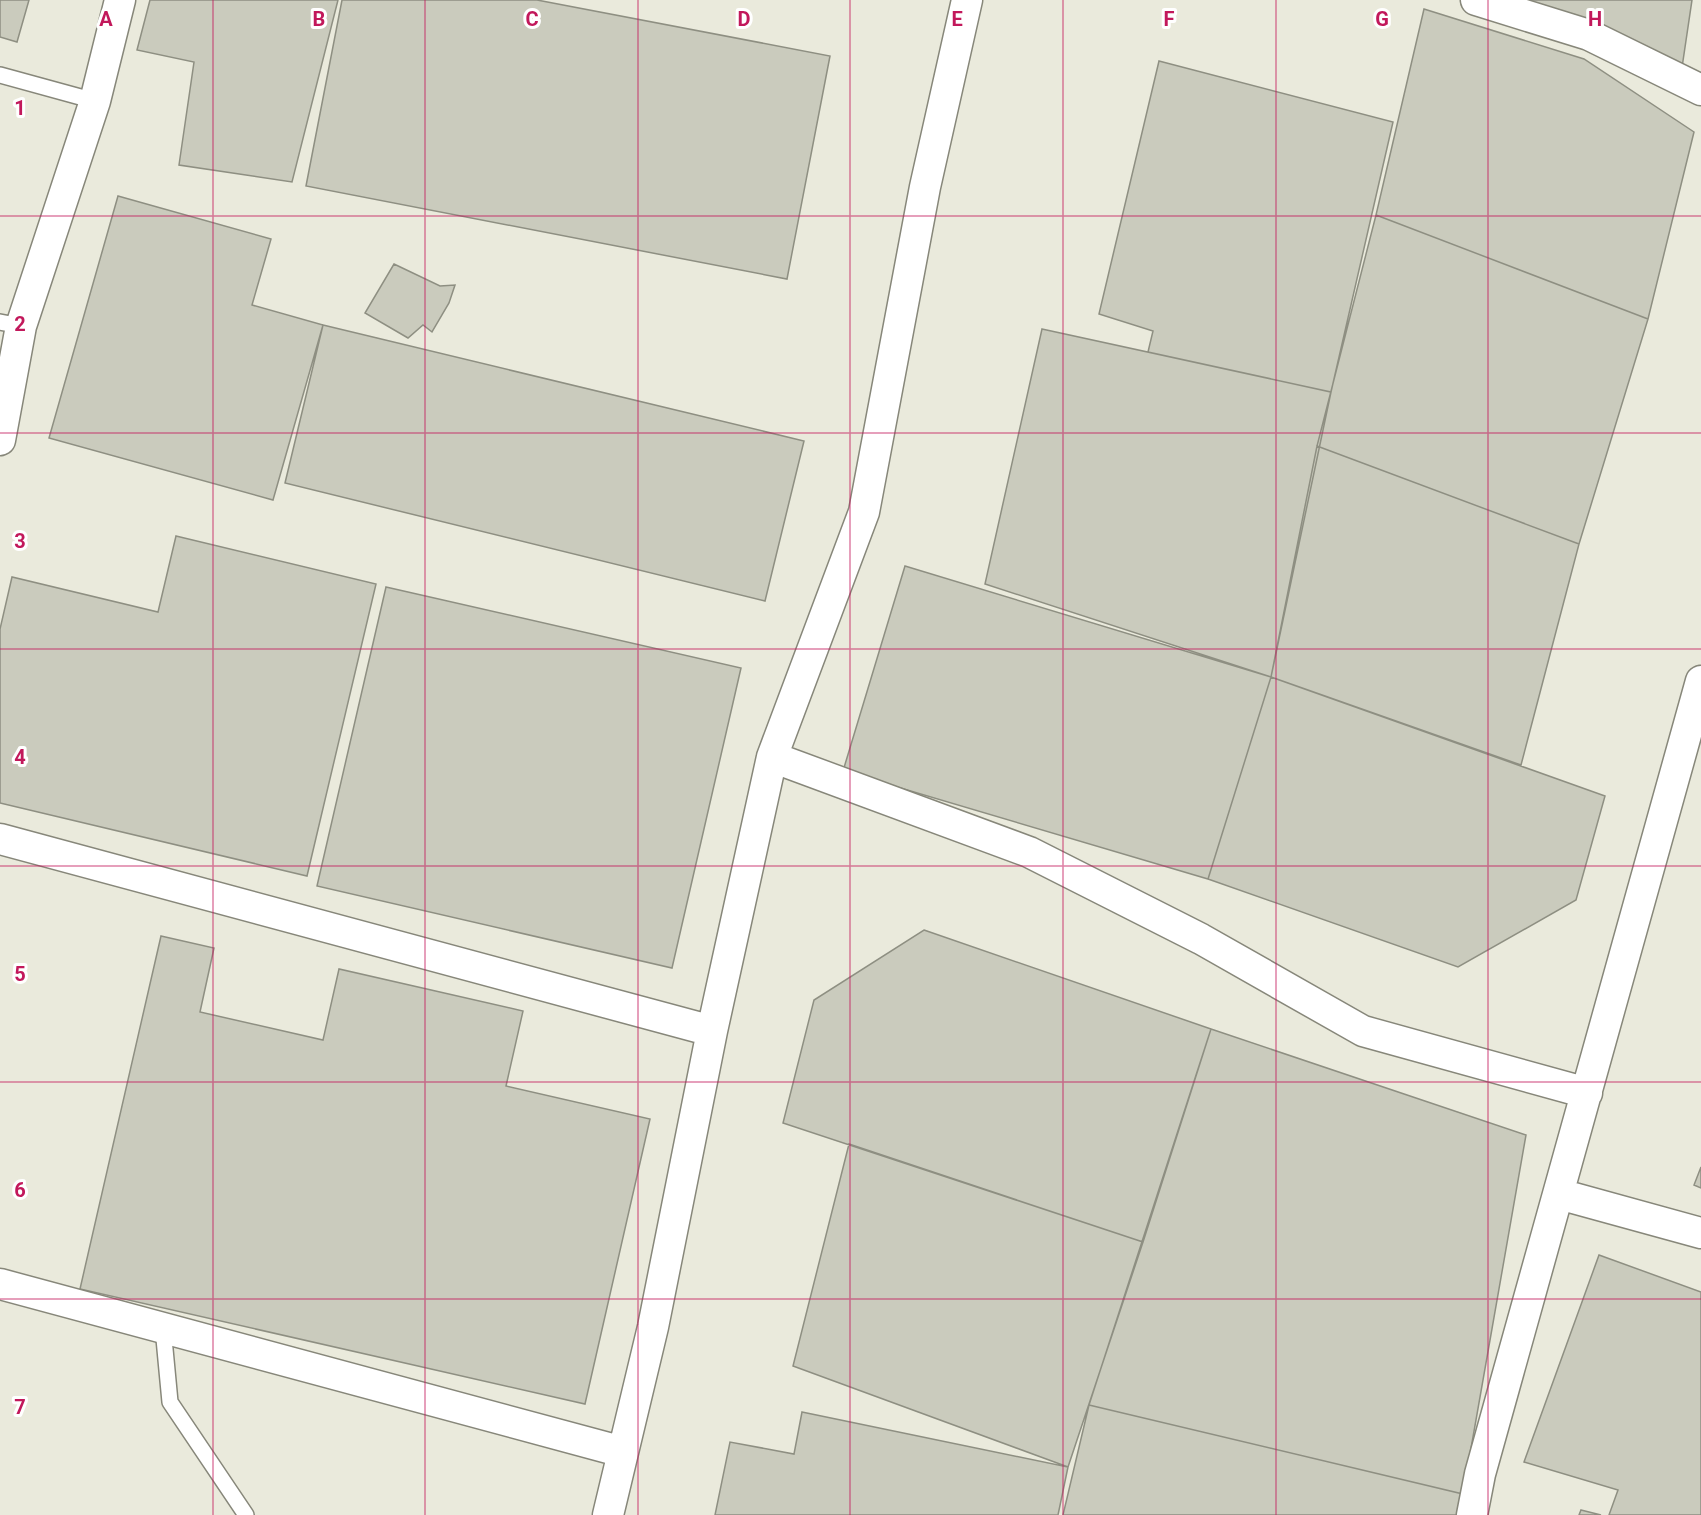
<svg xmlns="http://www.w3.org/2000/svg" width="1701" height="1515" font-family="Roboto,sans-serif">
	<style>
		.building { fill: #cacbbd; stroke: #8e8f82; stroke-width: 1.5 }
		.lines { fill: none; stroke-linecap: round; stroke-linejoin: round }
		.service-casing { stroke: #87877a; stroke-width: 18 }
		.minor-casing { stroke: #87877a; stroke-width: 33 }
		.service { stroke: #fff; stroke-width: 15 }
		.minor { stroke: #fff; stroke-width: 30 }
		.grid { fill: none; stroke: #c2185b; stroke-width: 1.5; stroke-opacity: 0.55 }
		.grid-label { font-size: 20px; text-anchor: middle; font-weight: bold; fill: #c2185b; stroke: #fff; stroke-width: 6; stroke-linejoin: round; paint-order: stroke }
	</style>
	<rect width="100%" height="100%" fill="#eaeadc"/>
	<path class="building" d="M0,0h29l-12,42 -17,-5z
		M150,0h188l-46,182 -113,-17 15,-103 -57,-12z
		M342,0h195l293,56 -43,223 -481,-93z
		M1476,0h216l-12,81z
		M1424,9l160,50 110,73 -46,187 -272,-104z
		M1159,61l234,61 -62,270 -183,-40 5,-21 -54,-17z
		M118,196l153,43 -19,66 71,20 -50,175 -224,-62z
		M1376,215l272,104 -69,225 -262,-98z
		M394,264l46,22 15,-1 -6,18 -17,29 -9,-7 -15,13 -43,-25z
		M323,325l481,116 -39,160 -480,-118z
		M1042,329l289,63 -60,285 -286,-93z
		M1317,446l262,98 -58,221 -250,-88z
		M176,536l200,48 -69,292 -307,-73v-174l12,-52 146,35z
		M905,566l366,111 -63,202 -365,-108z
		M386,587l355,81 -69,300 -355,-82z
		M1271,677l334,119 -29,104 -118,67 -250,-88z
		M924,930l287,99 -68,213 -360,-119 31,-123z
		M161,936l53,12 -14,64 123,28 16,-71 184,42 -17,75 144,33 -65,285 -505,-115z
		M1211,1029l315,106 -63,359 -374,-89z
		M849,1144l294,98 -75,225 -275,-101z
		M1701,1167v21l-7,-3z
		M1599,1255l102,37v223h-92l9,-25 -94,-28z
		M1089,1405l374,89 -5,21h-395z
		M802,1412l266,55 -10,48h-343l15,-73 64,12z
		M1581,1510l20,5h-22z"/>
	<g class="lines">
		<g class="service-casing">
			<path id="service" d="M0,75l95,26
				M0,322l21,4
				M163,1328l7,74 76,113"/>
		</g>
		<g class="minor-casing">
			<path id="minor" d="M1476,0l113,35 112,55
				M0,440l21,-114 74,-225 25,-101
				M772,757l257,95 172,87 162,92 224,62
				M0,839l712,192
				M1559,1194l142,39
				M0,1284l623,168
				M608,1515l45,-188 59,-296 60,-274 92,-245 61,-325 42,-187
				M1472,1515l8,-41 221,-793"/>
		</g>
		<use href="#service" class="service"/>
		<use href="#minor" class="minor"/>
	</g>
	<path class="grid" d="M213,0v1515M425,0v1515M638,0v1515M850,0v1515M1063,0v1515M1276,0v1515M1488,0v1515M0,216h1701M0,433h1701M0,649h1701M0,866h1701M0,1082h1701M0,1299h1701"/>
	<g class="grid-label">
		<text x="106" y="26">A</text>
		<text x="319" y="26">B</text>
		<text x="532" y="26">C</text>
		<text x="744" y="26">D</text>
		<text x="957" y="26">E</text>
		<text x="1169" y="26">F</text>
		<text x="1382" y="26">G</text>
		<text x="1595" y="26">H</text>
		<text x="20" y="115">1</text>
		<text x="20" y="331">2</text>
		<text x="20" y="548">3</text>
		<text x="20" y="764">4</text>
		<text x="20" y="981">5</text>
		<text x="20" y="1197">6</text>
		<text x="20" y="1414">7</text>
	</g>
</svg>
